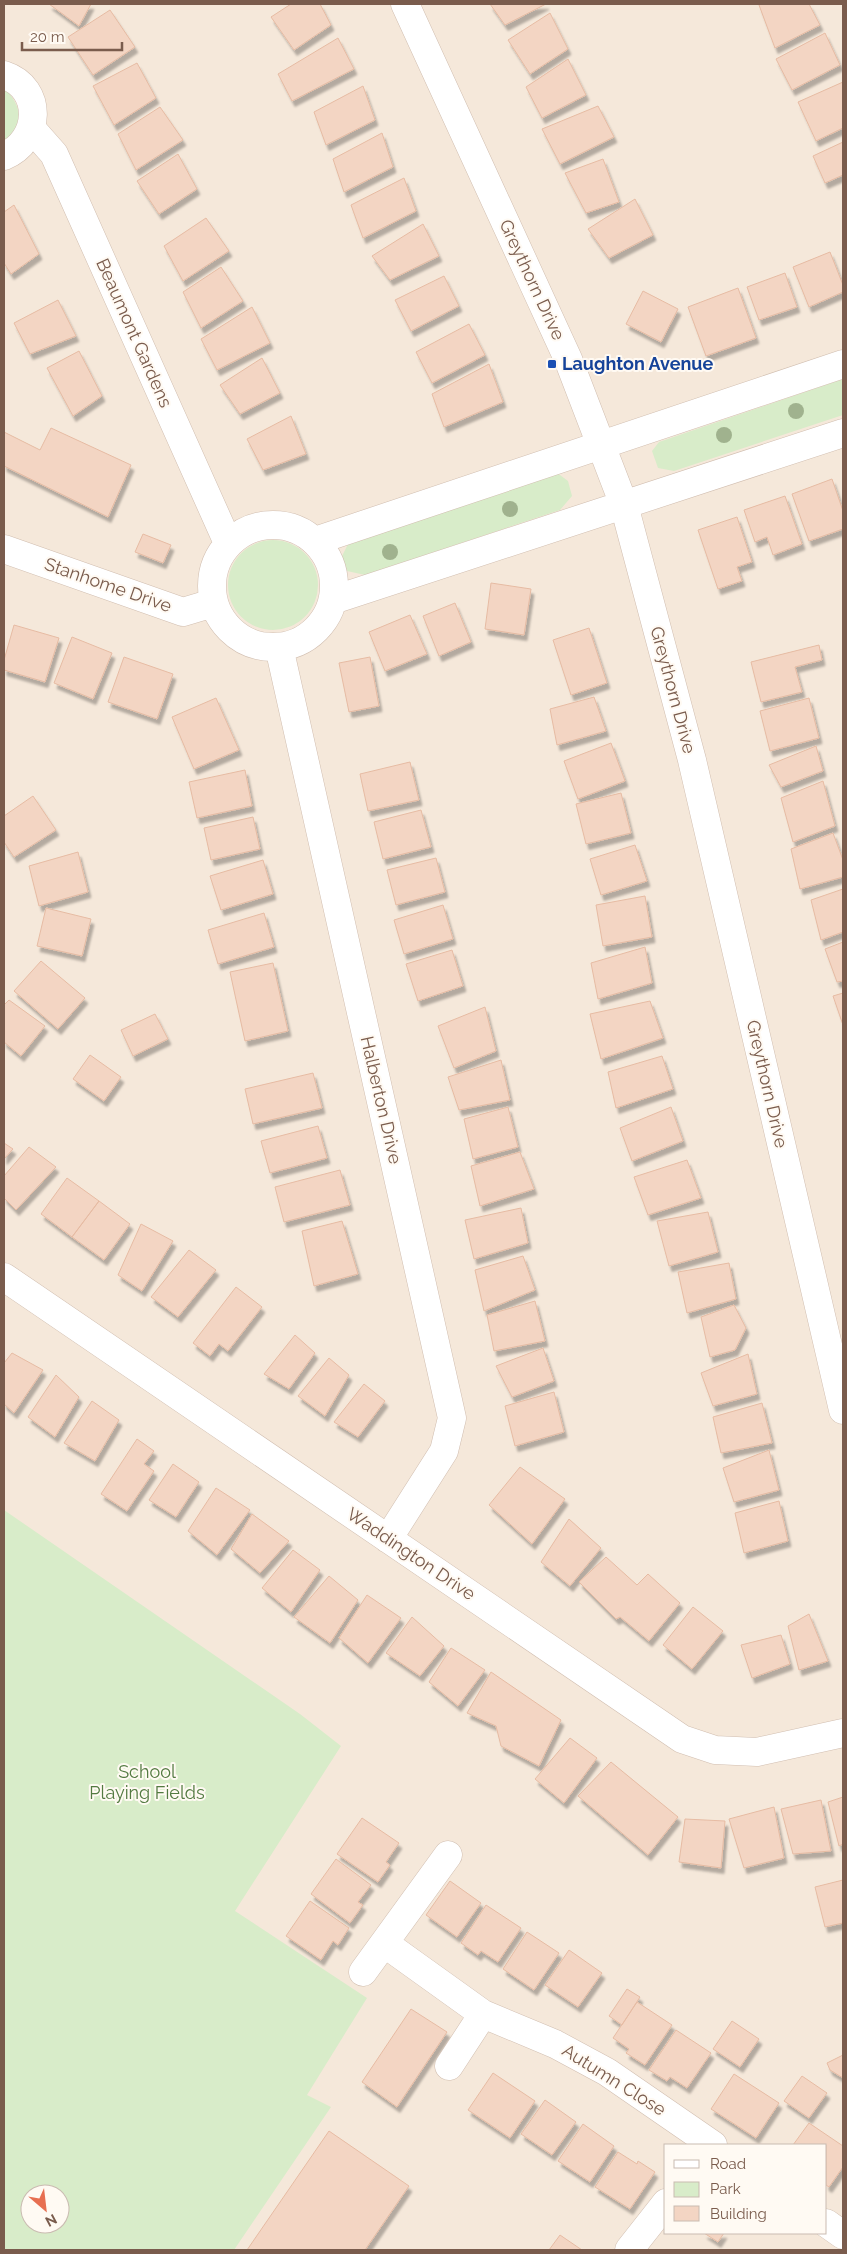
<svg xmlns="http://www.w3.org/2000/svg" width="847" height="2254" font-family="Raleway,sans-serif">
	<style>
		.residential { fill: #f5e8da; fill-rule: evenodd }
		.green { fill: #d8ecc9; fill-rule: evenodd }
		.building { fill: #f3d5c3; stroke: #e6bba3; filter: url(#shadow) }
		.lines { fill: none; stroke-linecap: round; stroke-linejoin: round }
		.minor-casing { stroke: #d1beb0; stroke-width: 29 }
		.minor { stroke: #fff; stroke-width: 28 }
		.tree { fill: #a0b28e }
		.transit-dot { fill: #1a4fb4; stroke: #fffaf3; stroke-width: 2 }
		.labels { text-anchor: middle; stroke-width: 4; stroke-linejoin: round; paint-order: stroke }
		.street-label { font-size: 18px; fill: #7a5c4d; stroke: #fffaf3 }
		.transit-label { font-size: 18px; font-weight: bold; fill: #164399; stroke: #fffaf3; text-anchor: start }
		.park-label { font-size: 18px; fill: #537a41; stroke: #fffaf3 }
	</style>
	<defs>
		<filter id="shadow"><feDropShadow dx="3" dy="5.5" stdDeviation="1" flood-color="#0004"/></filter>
	</defs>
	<rect width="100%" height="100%" fill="#fdf6ec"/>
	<path class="residential" d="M4,4h839v2246h-839zM666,2145h160v88h-160zM30,2194h30v30h-30z"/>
	<path class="green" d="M4,88c16,14 24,40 0,52z
		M843,379v36l-169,56 -16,-3 -6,-17 7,-9z
		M556,472l12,9 4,15 -12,14 -195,65 -18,-4 -5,-15 7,-14z
		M228 585a45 45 0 1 1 90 0a45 45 0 1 1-90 0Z
		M4,1510l296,204 41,32 -106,165 132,87 -60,97 24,12 -97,143h-230zM30,2194h30v30h-30z"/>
	<path class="building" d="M49,4h42l-12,22z
		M291,4h29l11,21 -37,25 -23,-33z
		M490,4h56l-41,21z
		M762,4h47l11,21 -45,23 -16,-43z
		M110,10l25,37 -42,28 -25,-38z
		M550,13l18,36 -38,25 -22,-34z
		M825,33l15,32 -48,25 -16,-31z
		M338,38l16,31 -62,32 -14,-27z
		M568,59l18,36 -44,23 -16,-31z
		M137,63l19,35 -42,27 -21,-39z
		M843,82v46l-27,13 -18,-39z
		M363,86l12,34 -49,25 -12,-33z
		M598,106l16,31 -54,27 -18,-35z
		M160,107l23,33 -47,30 -18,-36z
		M382,133l11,34 -49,25 -11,-33z
		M843,142v33l-18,8 -12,-27z
		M178,154l19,35 -38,25 -22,-33z
		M603,159l16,43 -33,11 -21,-40z
		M404,178l12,33 -53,27 -12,-33z
		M635,199l18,36 -44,23 -21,-29z
		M14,205l25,49 -28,20 -7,-11v-51z
		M206,218l23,33 -46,30 -19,-35z
		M423,224l16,32 -49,24 -18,-24z
		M830,252l13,33v7l-34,15 -16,-40z
		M221,267l22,34 -42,27 -18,-36z
		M785,273l12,34 -38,13 -12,-33z
		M444,276l15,30 -48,25 -16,-31z
		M738,288l18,50 -50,18 -18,-49z
		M643,291l35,18 -17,33 -35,-18z
		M58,300l18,36 -46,18 -16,-31z
		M252,307l18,36 -53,27 -16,-31z
		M469,324l16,31 -53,28 -16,-31z
		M79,351l23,45 -29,20 -26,-48z
		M262,358l18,35 -40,21 -20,-29z
		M489,364l14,38 -59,25 -12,-33z
		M291,416l15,38 -43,16 -16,-31z
		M51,428l80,37 -23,52 -104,-51v-34l36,18z
		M832,479l11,32v18l-34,12 -17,-47z
		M785,496l17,48 -29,11 -6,-18 -12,5 -11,-32z
		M737,517l15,45 -15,5 5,14 -24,8 -20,-59z
		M143,534l28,11 -8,18 -28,-11z
		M491,583l40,6 -7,46 -39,-6z
		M455,603l16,39 -32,14 -16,-40z
		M410,615l17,39 -42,17 -16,-39z
		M14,625l45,13 -14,44 -41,-12v-10z
		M589,628l18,55 -36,12 -18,-55z
		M72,637l40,16 -19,46 -39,-16z
		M819,645l3,15 -27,7 7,25 -41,10 -10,-40z
		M124,657l49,17 -16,45 -49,-17z
		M370,657l9,49 -30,6 -10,-49z
		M594,697l12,34 -49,14 -7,-36z
		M216,698l23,52 -45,19 -22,-52z
		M809,698l10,40 -49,13 -10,-40z
		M611,743l14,38 -47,18 -14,-38z
		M816,746l7,25 -42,16 -12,-22z
		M410,762l9,38 -51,11 -8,-37z
		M245,770l7,36 -55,12 -8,-36z
		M823,781l12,45 -42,16 -12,-44z
		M621,793l10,40 -45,11 -10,-40z
		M33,796l23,34 -42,27 -10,-15v-26z
		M421,810l10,37 -48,12 -9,-37z
		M253,817l7,32 -49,11 -7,-32z
		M833,833l10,27v17l-43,12 -9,-40z
		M635,845l12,36 -46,14 -11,-36z
		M78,852l10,40 -49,14 -10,-40z
		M436,858l9,34 -49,13 -9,-35z
		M263,860l10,34 -52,16 -11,-34z
		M843,889v43l-22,8 -10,-40z
		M645,896l7,41 -49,9 -7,-41z
		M443,905l10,34 -49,15 -10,-34z
		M46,908l45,11 -9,37 -45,-10z
		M264,913l10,34 -56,17 -10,-34z
		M843,942v39l-6,1 -12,-33z
		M645,947l7,36 -54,16 -7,-36z
		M452,950l11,36 -45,15 -12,-37z
		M41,961l44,37 -27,31 -44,-38z
		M273,963l15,68 -43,10 -15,-69z
		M843,993v32l-10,-29z
		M9,1000l36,26 -24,30 -17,-14v-37z
		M650,1001l13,37 -62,21 -11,-45z
		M485,1007l11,44 -42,17 -16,-42z
		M155,1014l13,25 -35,17 -12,-26z
		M90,1055l31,22 -17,24 -31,-22z
		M662,1056l11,33 -57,19 -8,-36z
		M501,1060l9,40 -51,10 -11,-33z
		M313,1073l9,35 -69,16 -8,-35z
		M508,1107l10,40 -45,12 -9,-40z
		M671,1107l12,34 -51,20 -12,-33z
		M318,1126l9,32 -57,15 -9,-32z
		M4,1143l9,6 -9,10z
		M29,1147l27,20 -40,43 -12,-12v-22z
		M520,1152l14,37 -54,17 -9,-40z
		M687,1160l14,38 -53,17 -14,-38z
		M340,1170l10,35 -66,17 -9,-35z
		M67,1178l32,23 -27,36 -31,-23z
		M99,1201l31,23 -26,36 -32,-23z
		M521,1208l7,35 -54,16 -9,-39z
		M708,1212l10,40 -49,14 -12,-45z
		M342,1221l16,53 -44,12 -12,-55z
		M141,1224l32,17 -31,50 -24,-16z
		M189,1250l27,20 -38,47 -27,-20z
		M523,1256l12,34 -51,21 -9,-41z
		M729,1263l7,36 -49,14 -9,-41z
		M236,1287l26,20 -34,44 -9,-7 -9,12 -17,-13z
		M535,1301l10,40 -51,10 -7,-36z
		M734,1305l12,23 -11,22 -25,7 -9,-40z
		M295,1335l20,18 -26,36 -25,-15z
		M543,1348l11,33 -42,16 -16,-31z
		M12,1353l31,17 -29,43 -10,-9v-41z
		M748,1354l9,40 -44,12 -12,-33z
		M329,1358l20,17 -24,41 -27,-20z
		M56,1375l23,22 -24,40 -27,-20z
		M364,1384l21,17 -27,36 -24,-15z
		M554,1392l10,40 -49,14 -10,-40z
		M92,1401l27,19 -24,41 -31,-18z
		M762,1403l10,40 -51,10 -8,-36z
		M137,1439l17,12 -10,13 10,7 -27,40 -26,-17z
		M769,1450l10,40 -45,12 -11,-34z
		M173,1464l26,18 -23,35 -27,-17z
		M520,1467l45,32 -33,45 -43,-39z
		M216,1488l34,22 -33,45 -29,-24z
		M779,1501l9,40 -44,12 -9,-40z
		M252,1514l37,27 -29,32 -29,-24z
		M569,1519l32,29 -31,38 -29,-24z
		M293,1550l27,20 -29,42 -29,-24z
		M606,1557l31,28 11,-11 32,29 -31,38 -29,-24 -4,2 -37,-37z
		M329,1576l29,24 -28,43 -36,-26z
		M367,1595l34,23 -33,45 -29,-25z
		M693,1607l30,24 -31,38 -29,-24z
		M809,1614l19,47 -29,9 -11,-44z
		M412,1617l32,29 -24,30 -34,-23z
		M781,1635l9,29 -38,14 -11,-33z
		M451,1648l34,22 -27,36 -29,-24z
		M491,1672l70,48 -22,46 -38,-20 -5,-20 -29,-13z
		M570,1738l27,20 -33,45 -29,-24z
		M611,1762l67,55 -30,38 -70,-59z
		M843,1797v47l-4,2 -11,-44z
		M821,1800l10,51 -38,3 -12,-45z
		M774,1807l10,51 -40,10 -15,-49z
		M362,1818l37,25 -13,19 4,3 -12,17 -41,-28z
		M685,1819l40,2 -4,47 -42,-6z
		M336,1859l35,26 -13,17 5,3 -13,18 -39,-29z
		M843,1880v43l-18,4 -10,-40z
		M450,1881l31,22 -24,34 -31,-22z
		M310,1901l39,27 -11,17 -5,-4 -12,19 -35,-24z
		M486,1905l35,23 -23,34 -17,-11 -3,4 -17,-12z
		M527,1932l32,21 -25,37 -31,-21z
		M569,1950l33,23 -24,34 -33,-22z
		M627,1989l13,8 -18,28 -13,-9z
		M637,2002l35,23 -27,40 -19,-12 3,-4 -16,-11z
		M411,2009l36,23 -50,75 -35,-25z
		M732,2021l27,18 -19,28 -27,-18z
		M676,2030l35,23 -24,35 -17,-11 -3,4 -18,-11z
		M843,2055v23l-13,-8 -3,-7z
		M493,2073l42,28 -25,37 -42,-28z
		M734,2074l45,29 -23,35 -45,-29z
		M802,2076l25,17 -18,25 -25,-17z
		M545,2100l31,22 -24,33 -31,-21z
		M809,2123l34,23v21l-14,20 -3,-2v-40h-33z
		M583,2124l31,22 -24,36 -32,-21z
		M329,2131l80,55 -44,64h-118z
		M618,2152l19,12 1,-3 17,11 -25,37 -35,-22z
		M704,2233h20l-6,9z
		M560,2235l22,15h-33z"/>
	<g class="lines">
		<g class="minor-casing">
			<path id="minor" d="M405,4l163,355 56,146 68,255 151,650
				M4,75c40,13 37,66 0,81
				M31,128l23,26 174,389
				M212 586a61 61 0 1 1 122 0a61 61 0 1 1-122 0Z
				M315,541l528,-177
				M4,549l179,63 30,-9
				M333,600l510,-167
				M279,647l173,771 -8,33 -56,88
				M4,1277l678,462 33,11 42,2 86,-19
				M384,1943l99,71 72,30 52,28 106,73
				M363,1972l85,-117
				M449,2066l34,-52
				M826,2223l17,12
				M629,2250l37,-47"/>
		</g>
		<use href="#minor" class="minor"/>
	</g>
	<g class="tree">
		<circle cx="796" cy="411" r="8"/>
		<circle cx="724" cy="435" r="8"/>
		<circle cx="510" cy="509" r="8"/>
		<circle cx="390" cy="552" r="8"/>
	</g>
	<rect class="transit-dot" x="547" y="359" width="10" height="10" rx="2.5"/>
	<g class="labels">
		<g class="street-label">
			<text transform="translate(532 280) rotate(65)" y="6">Greythorn Drive</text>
			<text transform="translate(134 333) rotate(66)" y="6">Beaumont Gardens</text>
			<text transform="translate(108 585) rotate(19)" y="6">Stanhome Drive</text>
			<text transform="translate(673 690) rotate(75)" y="6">Greythorn Drive</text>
			<text transform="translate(767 1084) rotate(77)" y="6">Greythorn Drive</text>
			<text transform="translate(381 1100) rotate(77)" y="6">Halberton Drive</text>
			<text transform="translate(411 1554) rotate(34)" y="6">Waddington Drive</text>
			<text transform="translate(614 2080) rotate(32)" y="6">Autumn Close</text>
		</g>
		<g class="transit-label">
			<text x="562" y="370">Laughton Avenue</text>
		</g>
		<g class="park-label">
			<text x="147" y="1778">School<tspan x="147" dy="21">Playing Fields</tspan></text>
		</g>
	</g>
	<rect width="847" height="2254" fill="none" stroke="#7a5c4d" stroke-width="10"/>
	<rect x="664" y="2144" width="162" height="90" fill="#fffaf3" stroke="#cabbb1"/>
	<rect x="674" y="2160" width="25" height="8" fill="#ffffff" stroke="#cabbb1"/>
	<text x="710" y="2169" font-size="15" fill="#7a5c4d">Road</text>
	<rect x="674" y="2182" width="25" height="15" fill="#d8ecc9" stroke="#cabbb1"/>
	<text x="710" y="2194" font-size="15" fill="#7a5c4d">Park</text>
	<rect x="674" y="2206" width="25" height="15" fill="#f3d5c3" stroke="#cabbb1"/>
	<text x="710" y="2219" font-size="15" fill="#7a5c4d">Building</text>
	<g transform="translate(45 2209) rotate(152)"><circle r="24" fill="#fffaf3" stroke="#cabbb1"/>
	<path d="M0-4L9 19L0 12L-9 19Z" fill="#e76f51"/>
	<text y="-8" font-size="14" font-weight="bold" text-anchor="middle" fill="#7a5c4d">N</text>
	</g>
	<path d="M22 42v8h100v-8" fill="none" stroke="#7a5c4d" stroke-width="2.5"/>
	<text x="30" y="42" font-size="15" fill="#7a5c4d" stroke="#fffaf3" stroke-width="4" paint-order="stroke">20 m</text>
</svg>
